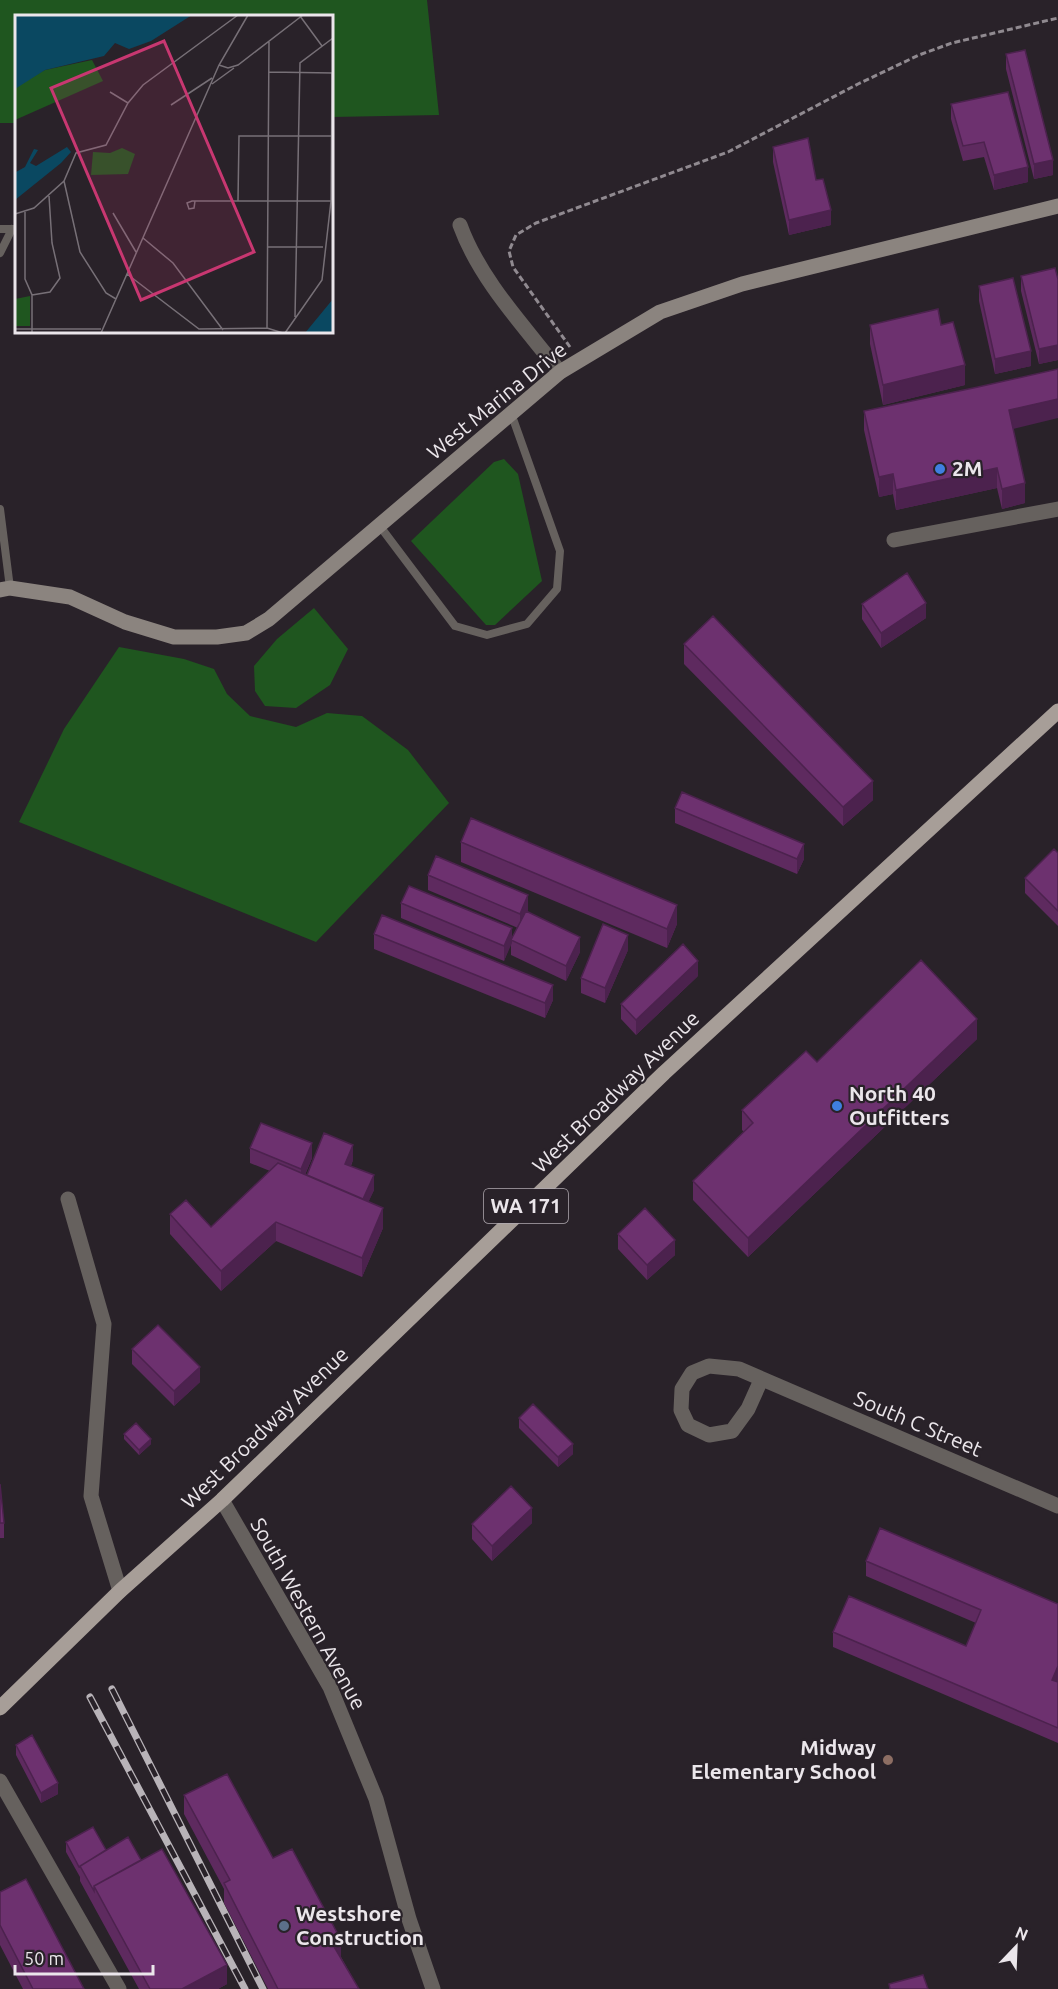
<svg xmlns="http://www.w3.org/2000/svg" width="1058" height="1989" font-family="Ubuntu,sans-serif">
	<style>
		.green { fill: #1f561f }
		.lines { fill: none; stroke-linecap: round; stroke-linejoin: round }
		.path { stroke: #908a90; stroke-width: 3; stroke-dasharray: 6 3; stroke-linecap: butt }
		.lane { stroke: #66615e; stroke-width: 8 }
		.street { stroke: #66615e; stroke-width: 15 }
		.secondary { stroke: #8b847f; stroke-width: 15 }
		.primary { stroke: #a79e98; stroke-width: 15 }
		.rail-casing { stroke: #b8b3b8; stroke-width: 7 }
		.rail { stroke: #292229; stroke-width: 4.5; stroke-dasharray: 14; stroke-linecap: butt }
		.wall { fill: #5e2a5f }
		.shaded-wall { fill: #4c224e }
		.building { fill: #6d316f; stroke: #4c224e; stroke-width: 1.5 }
		.shop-dot { fill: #3f7fe0; stroke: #292229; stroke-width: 2 }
		.education-dot { fill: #8d6e63; stroke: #292229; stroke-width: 2 }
		.service-dot { fill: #5c6f8a; stroke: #292229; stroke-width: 2 }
		.labels { text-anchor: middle; stroke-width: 4.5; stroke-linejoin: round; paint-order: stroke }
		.shield { fill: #292229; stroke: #b1abb1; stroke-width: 1.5 }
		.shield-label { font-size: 20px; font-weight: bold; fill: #ebe6eb }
		.street-label { font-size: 21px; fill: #ebe6eb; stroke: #292229 }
		.poi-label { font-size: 21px; font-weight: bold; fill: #ebe6eb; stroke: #292229; text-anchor: start }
		.inset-road { fill: none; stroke: #777077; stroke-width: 1.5 }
		.view { fill: #c83771; fill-opacity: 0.15; stroke: #c83771; stroke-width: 3 }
		.inset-edge { fill: none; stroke: #ebe6eb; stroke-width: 3 }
	</style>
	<rect width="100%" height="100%" fill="#292229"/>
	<path class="green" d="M0,0h427l12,115 -107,2v-101h-316v107h-16z
		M504,459l14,15 24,107 -47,44h-9l-75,-84 83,-79z
		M314,608l34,41 -18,36 -34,23 -31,-2 -10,-15 -1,-25 23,-27z
		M119,647l65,12 30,10 13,25 23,22 46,11 31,-14 35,3 46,34 41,53 -133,139 -297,-120 45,-93z"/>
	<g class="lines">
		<path class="path" d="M570,347l-57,-80 -4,-16 7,-16 20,-12 192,-71 130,-68 61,-29 33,-12 106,-25"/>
		<path class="lane" d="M0,229h16
			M0,253l12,-24
			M0,509l10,79
			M379,525l76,101 32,9 40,-11 30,-35 3,-38 -49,-138"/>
		<path class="street" d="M460,225c20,55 64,101 100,147
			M894,540l164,-31
			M68,1199l36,125 -13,172 29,95
			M761,1380l-13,29 -16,22 -23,4 -21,-10 -7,-15 1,-21 10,-16 17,-7 30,3 319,137
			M222,1500l108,187 46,112 33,120 24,70
			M0,1781l119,208"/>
		<path class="secondary" d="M0,590l10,-2 60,9 55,25 49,15h43l29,-4 23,-14 291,-247 100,-60 82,-28 316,-78"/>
		<path class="primary" d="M0,1708l120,-117 102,-91 442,-427 394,-362"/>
		<g class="rail-casing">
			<path id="rail" d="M112,1689l151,300
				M90,1697l155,292"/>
		</g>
		<use href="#rail" class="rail"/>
	</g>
	<path class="wall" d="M1006,54l47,121 -19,4 -28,-110z
		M951,104l77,78 -34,8 -10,-33 -21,4 -12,-42z
		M773,147l43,33 15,45 -42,10 -16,-73z
		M1021,276l37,3v81l-19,4 -18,-73z
		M979,286l52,80 -36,8 -16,-73z
		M870,325h71l24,60 -82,20 -13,-61z
		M864,411l149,18 12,74 -23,6 -5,-21 -101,22 -3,-16 -14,3 -15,-67z
		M862,604l64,14 -45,30 -19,-29z
		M684,644l189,156 -30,26 -159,-162z
		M675,808l129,51 -7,15 -122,-51z
		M461,842l216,82 -10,24 -206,-86z
		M1058,853v73l-33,-33v-15z
		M428,875l100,35 -1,1 53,41 -14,29 -55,-26v-12l-7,18 -103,-43v-15l111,37 6,-12 -90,-38z
		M374,934l179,66 -8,18 -171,-69z
		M628,950l-23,53 -24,-10v-15z
		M698,976l-62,59 -15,-16v-15z
		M977,1039l-229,218 -55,-57v-19l51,-49 -2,-2v-20l75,-48z
		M250,1148l62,10 -7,17 2,1v-1l46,-15 -2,6 23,24 -6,12 15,26 -21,49 -86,-36 -55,50 -51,-57v-20l41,13 59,-56 -20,-8z
		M618,1234l57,21 -28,25 -29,-31z
		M132,1349l68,33 -26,24 -42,-42z
		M519,1418l54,36 -15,13 -39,-39z
		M124,1434l27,10 -12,11 -15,-16z
		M0,1484l4,39v15h-4z
		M532,1523l-40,38 -20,-22v-15z
		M866,1561l192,43v139l-225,-96v-15l133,14 10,-23 -110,-47z
		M16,1745l42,49 -17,9 -25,-48z
		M184,1795l89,63 68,99 18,32h-91l-44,-86v-14l-40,-75z
		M66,1842l40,8 35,10 86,124 -9,5h-79l-59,-108v-4l-14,-25z
		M0,1892l84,97h-61l-23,-44z"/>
	<path class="shaded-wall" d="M1053,160v15l-19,4v-15z
		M1028,167v15l-34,8v-15z
		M831,210v15l-42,10v-15z
		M1058,345v15l-19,4v-15z
		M1031,351v15l-36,8v-15z
		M965,365v20l-82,20v-20z
		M1058,399v19l-49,12v-20z
		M997,468v20l-101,22v-20z
		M893,474v20l-14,3v-20z
		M1025,483v20l-23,6v-20z
		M926,603v15l-45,30v-15z
		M873,781v19l-30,26v-19z
		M804,844v15l-7,15v-15z
		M528,895v15l-8,19v-15z
		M677,905v19l-10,24v-19z
		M512,928v15l-8,18v-15z
		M628,935v15l-23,53v-15z
		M580,937v15l-14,29v-15z
		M698,961v15l-62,59v-15z
		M553,985v15l-8,18v-15z
		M977,1019v20l-229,218v-19z
		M312,1143v15l-11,26v-15z
		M353,1145v15l-8,19v-15z
		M374,1175v15l-11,24v-15z
		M383,1208v20l-21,49v-19z
		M276,1222v19l-55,50v-20z
		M675,1240v15l-28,25v-15z
		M200,1367v15l-26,24v-15z
		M151,1439v5l-12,11v-5z
		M573,1444v10l-15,13v-10z
		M532,1508v15l-40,38v-15z
		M1058,1666v15l-6,14v-15z
		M58,1783v11l-17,9v-10z
		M341,1940v20l-8,-15z
		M227,1965v19l-9,5h-36z"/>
	<path class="building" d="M1025,50l28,110 -19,4 -28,-110z
		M1008,92l20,75 -34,8 -10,-33 -21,4 -12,-42z
		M808,138l8,42 7,-1 8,31 -42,10 -16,-73z
		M1055,268l3,11v66l-19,4 -18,-73z
		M1013,278l18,73 -36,8 -16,-73z
		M938,309l3,16 12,-3 12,43 -82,20 -13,-60z
		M1058,369v30l-49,11 16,73 -23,6 -5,-21 -101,22 -3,-16 -14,3 -15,-66 114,-24z
		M907,573l19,30 -45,30 -19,-29z
		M713,616l160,165 -30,26 -159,-163z
		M682,792l122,52 -7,15 -122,-51z
		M471,818l206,87 -10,24 -206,-87z
		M1054,849l4,4v58l-33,-33z
		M436,856l92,39 -8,19 -92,-39z
		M409,886l103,42 -8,18 -103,-43z
		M526,911l54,26 -14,29 -55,-26z
		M382,915l171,70 -8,18 -171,-69z
		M603,924l25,11 -23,53 -24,-10z
		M683,944l15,17 -62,59 -15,-16z
		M921,960l56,59 -229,219 -55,-57 60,-58 -11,-13 64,-59 11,11z
		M261,1123l51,20 -11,26 -51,-21z
		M324,1133l29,12 -8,19 29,11 -11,24 -56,-24z
		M278,1163l105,45 -21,50 -86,-36 -55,49 -51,-57 16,-14 25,27z
		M645,1208l30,32 -28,25 -29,-31z
		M158,1325l42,42 -26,24 -42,-42z
		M533,1404l40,40 -15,13 -39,-39z
		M136,1423l15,16 -12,11 -15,-16z
		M0,1484l4,39h-4z
		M511,1486l21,22 -40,38 -20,-22z
		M880,1528l178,76v62l-6,14 6,2v46l-225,-96 16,-36 117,50 15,-36 -115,-49z
		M32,1735l26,48 -17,10 -25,-48z
		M227,1774l46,84 19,-9 49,91 -8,5 26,44h-81l-54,-106 6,-3 -46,-85z
		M93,1827l13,23 -27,17 -13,-25z
		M128,1837l13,23 -47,26v5l-14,-25z
		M162,1849l65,116 -45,24h-32l-56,-103z
		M26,1879l58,110h-51l-33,-64v-33z
		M923,1975l5,14h-38l-1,-5z"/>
	<g class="shop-dot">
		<circle cx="940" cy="469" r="6"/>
		<circle cx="837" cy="1106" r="6"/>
	</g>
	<circle class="education-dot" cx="888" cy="1760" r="6"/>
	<circle class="service-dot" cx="284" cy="1926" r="6"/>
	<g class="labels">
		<rect class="shield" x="484" y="1189" width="84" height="34" rx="4.5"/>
		<g class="shield-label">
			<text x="526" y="1213">WA 171</text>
		</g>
		<g class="street-label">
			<text transform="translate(497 401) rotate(-39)" y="7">West Marina Drive</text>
			<text transform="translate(616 1092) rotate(-44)" y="7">West Broadway Avenue</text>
			<text transform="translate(918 1424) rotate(23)" y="7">South C Street</text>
			<text transform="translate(265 1428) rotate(-44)" y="7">West Broadway Avenue</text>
			<text transform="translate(308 1614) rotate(61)" y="7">South Western Avenue</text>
		</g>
		<g class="poi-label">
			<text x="952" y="476">2M</text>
			<text x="849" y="1101">North 40<tspan x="849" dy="24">Outfitters</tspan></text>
			<text x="876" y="1755" text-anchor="end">Midway<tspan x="876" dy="24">Elementary School</tspan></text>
			<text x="296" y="1921">Westshore<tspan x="296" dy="24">Construction</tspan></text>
		</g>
	</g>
	<g transform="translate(15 15)">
		<rect width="318" height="318" fill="#292229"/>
		<path d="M77,45l11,21 -88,39v-31l8,-8 22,-11zM107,133l13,6 -7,20 -37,1 2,-23 17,1zM15,281v30h-15v-27z" fill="#1f561f"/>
		<path d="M0,0h177l-41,26 -22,8 -14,-6 -11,13 -59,14 -30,19zM52,132l4,5 -10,11 -46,37 1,-28 9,-5 9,-18 4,1 -8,13 6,3zM318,284v34h-28z" fill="#0a4861"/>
		<path class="inset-road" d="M285,1l22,30M204,50l9,3 10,-3 65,-50M254,57l64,1M197,69l22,-16M95,77l18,11M156,90l41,-27M49,166l16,71 26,41 10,6M180,186l-1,7 -5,1 -2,-6 5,-2h139M223,186l1,-65h94M10,197v67l7,16v38M98,198l23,39M0,199l19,-6 30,-27 12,-28 30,-8 22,-42 15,-18 95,-70M128,223l30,25 50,67M253,232h55M112,259l72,55 68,-1 16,5M17,280l18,-3 10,-14 -8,-35 -3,-47M280,302l5,-254 33,-25M252,313l2,-286M0,314h86M86,318l118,-268 29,-50M270,318l37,-53 9,-79 1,-128"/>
		<path class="view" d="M149,26l90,211 -113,48 -90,-212z"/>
		<rect width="318" height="318" class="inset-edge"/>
	</g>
	<g transform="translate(1016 1947) rotate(23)" stroke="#292229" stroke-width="4.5" paint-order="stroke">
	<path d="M0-4.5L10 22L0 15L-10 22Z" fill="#ebe6eb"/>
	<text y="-9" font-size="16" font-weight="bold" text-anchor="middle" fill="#ebe6eb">N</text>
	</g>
	<path d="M15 1965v9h138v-9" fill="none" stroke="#ebe6eb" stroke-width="3"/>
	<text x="24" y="1965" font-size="18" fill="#ebe6eb" stroke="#292229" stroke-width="4.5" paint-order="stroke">50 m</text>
</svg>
